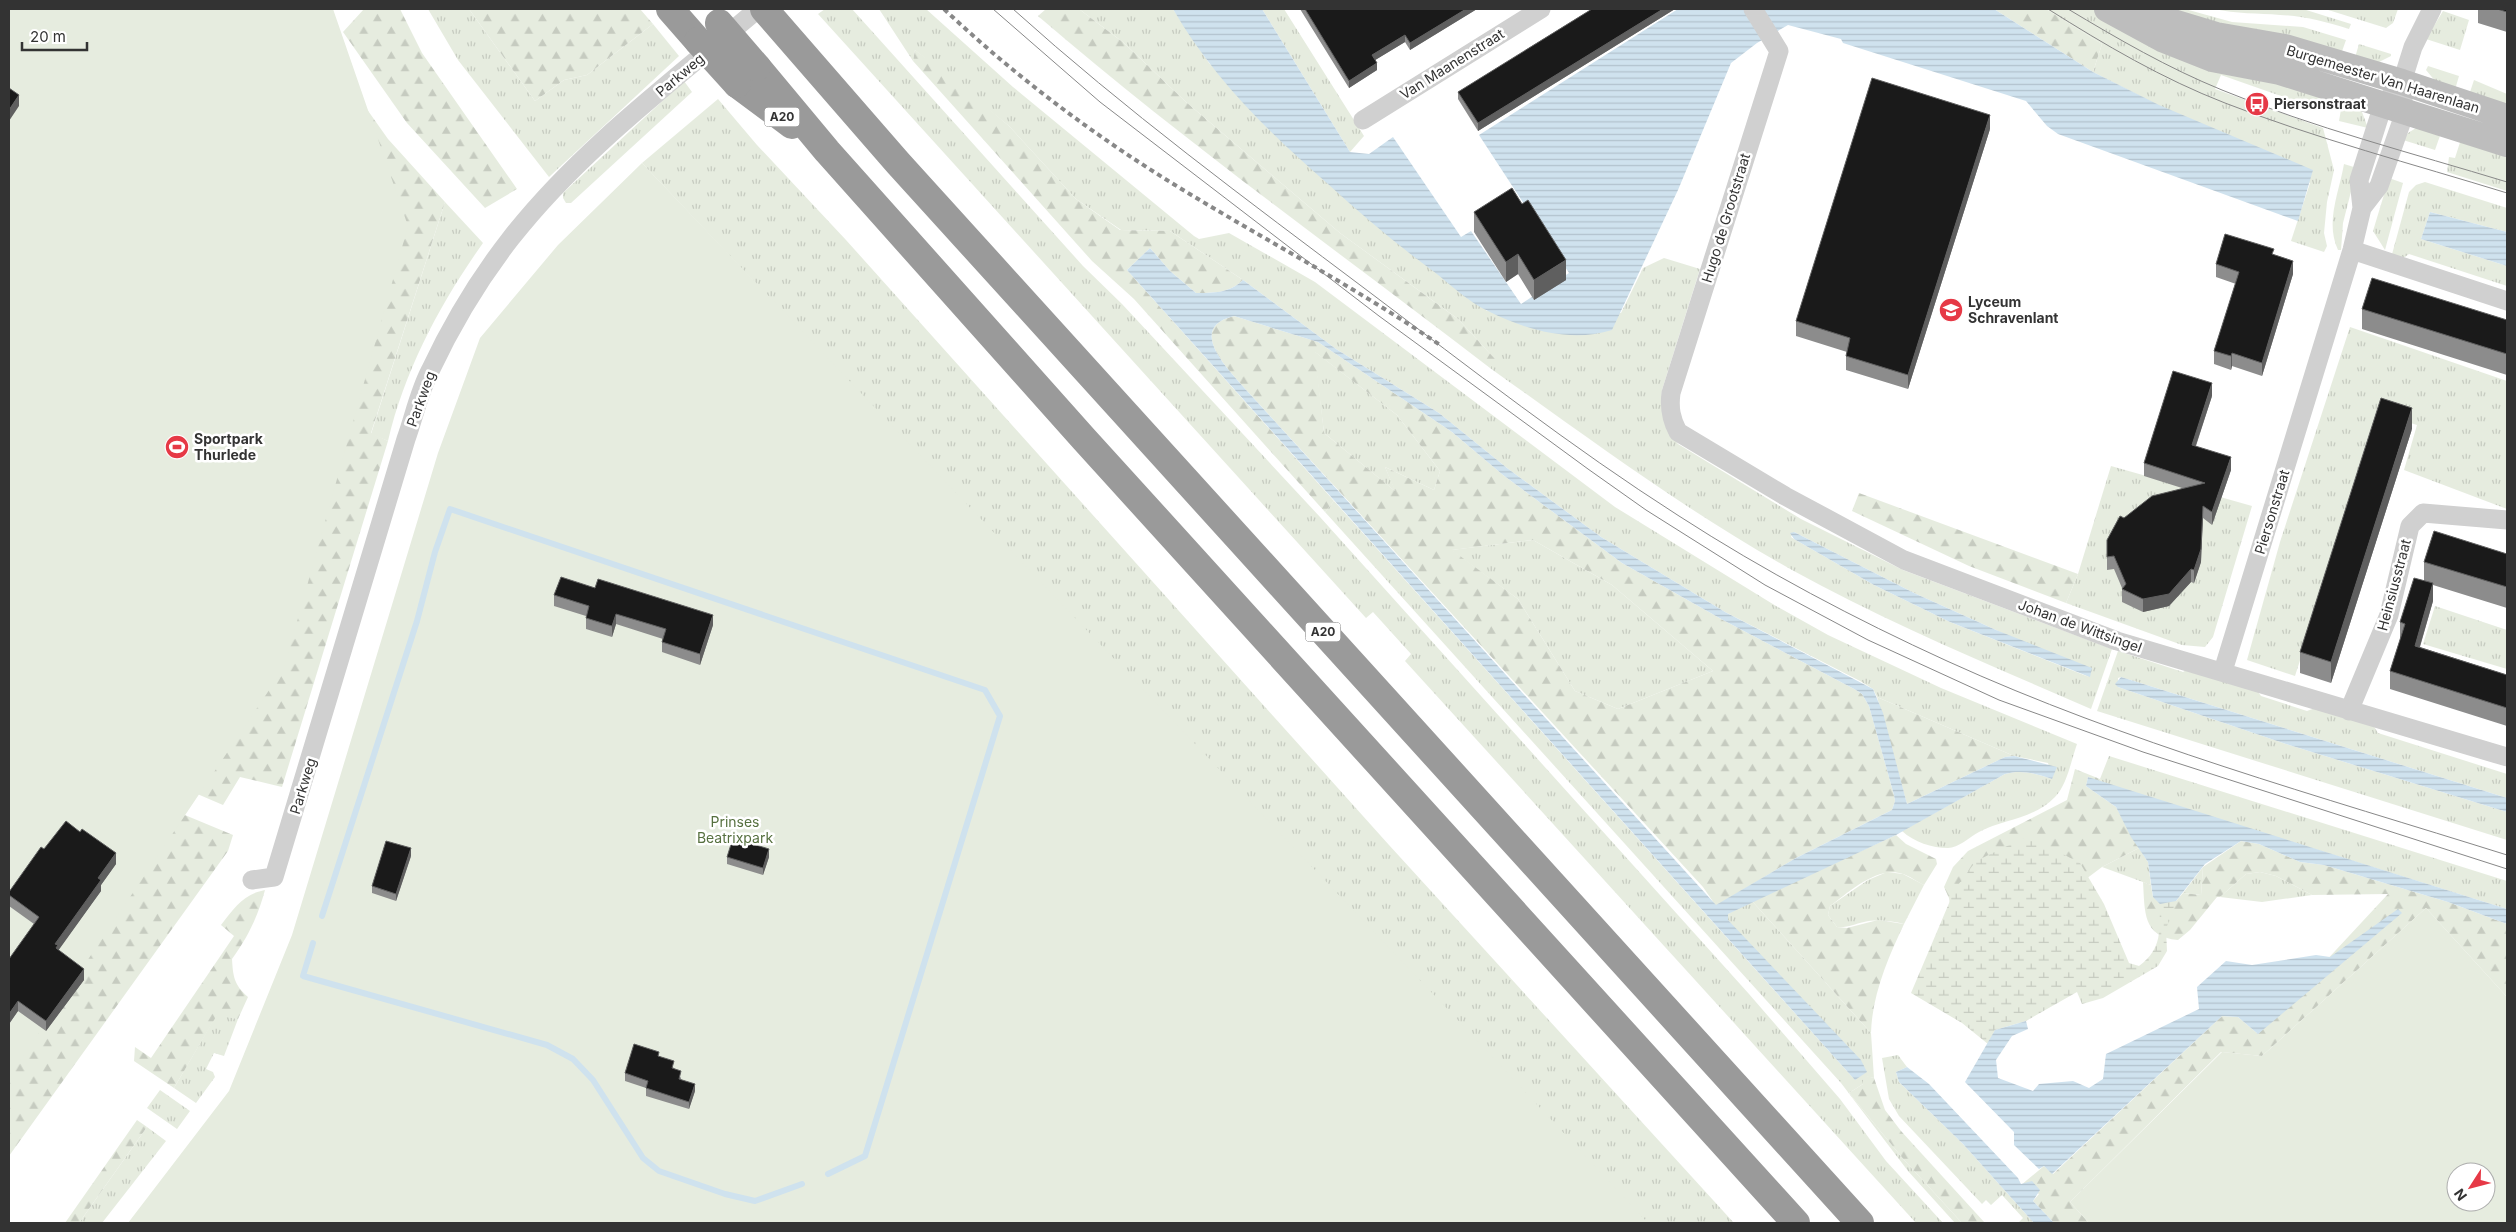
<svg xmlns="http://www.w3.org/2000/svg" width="2516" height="1232" font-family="Inter,sans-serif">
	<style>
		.grass { fill: url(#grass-tufts); fill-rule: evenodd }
		.forest { fill: url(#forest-firs); fill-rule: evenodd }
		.wetland { fill: url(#wetland-marsh) }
		.green { fill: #e6ecdf; fill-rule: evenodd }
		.water { fill: url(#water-rules); fill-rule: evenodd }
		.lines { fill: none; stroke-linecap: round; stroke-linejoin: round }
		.stream { stroke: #cfe2ee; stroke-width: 6 }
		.minor { stroke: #d0d0d0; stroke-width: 19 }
		.secondary { stroke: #bdbdbd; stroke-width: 26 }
		.motorway { stroke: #9a9a9a; stroke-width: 28 }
		.tram { stroke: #888; stroke-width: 1 }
		.rail { stroke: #888; stroke-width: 4; stroke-dasharray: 5 4; stroke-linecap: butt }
		.motorway-bridge { stroke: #9a9a9a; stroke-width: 28 }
		.wall { fill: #8c8c8c }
		.shaded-wall { fill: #5f5f5f }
		.building { fill: #1a1a1a; stroke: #5f5f5f }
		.labels { text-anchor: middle; stroke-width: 5; stroke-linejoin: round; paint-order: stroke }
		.shield { fill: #fff; stroke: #707070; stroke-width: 1 }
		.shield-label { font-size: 12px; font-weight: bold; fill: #333 }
		.street-label { font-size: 14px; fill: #333; stroke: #fff }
		.poi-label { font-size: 14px; font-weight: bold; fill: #333; stroke: #fff; text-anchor: start }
		.park-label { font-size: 14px; fill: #56703f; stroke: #fff }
	</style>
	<defs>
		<pattern id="grass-tufts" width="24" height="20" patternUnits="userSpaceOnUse" patternTransform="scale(1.25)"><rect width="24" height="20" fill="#e6ecdf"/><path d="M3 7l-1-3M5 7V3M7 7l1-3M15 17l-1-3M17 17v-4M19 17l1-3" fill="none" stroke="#c6cbc0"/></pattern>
		<pattern id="forest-firs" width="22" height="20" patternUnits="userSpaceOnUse" patternTransform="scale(1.25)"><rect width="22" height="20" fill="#e6ecdf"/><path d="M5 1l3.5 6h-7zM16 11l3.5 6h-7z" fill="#c6cbc0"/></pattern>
		<pattern id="wetland-marsh" width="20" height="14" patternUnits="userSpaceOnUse" patternTransform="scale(1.25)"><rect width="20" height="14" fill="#e6ecdf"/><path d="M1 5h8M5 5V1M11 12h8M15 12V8" fill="none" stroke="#c6cbc0"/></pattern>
		<pattern id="water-rules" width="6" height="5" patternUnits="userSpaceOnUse" patternTransform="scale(1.25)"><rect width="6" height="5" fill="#cfe2ee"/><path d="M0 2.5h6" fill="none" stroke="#b2c2cd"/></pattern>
	</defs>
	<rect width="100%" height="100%" fill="#fff"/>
	<path class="grass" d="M428,9h41l66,92 29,-21 23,-5 66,-51 26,32 -130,121 -91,-117z
		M825,9h27l231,257 39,38 198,213 429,477 91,105 46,62 57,62h-27l-511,-562 6,-7 -38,-42 -7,6 -548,-604z
		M879,9h47l87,78 181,149 5,3 30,-6 86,49 300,225 161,99 52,29 113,53 136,56c-6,17 -10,41 -22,53 -21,22 -51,22 -76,35 -9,5 -21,16 -31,16 -16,0 -34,-6 -46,-17l103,-57c17,-5 31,0 47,5l-4,-16 -34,-7 -137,-59 -4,-8 -13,-8 -135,-69 -124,-75 -94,-69 -68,-55 -103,-64 -93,-69 -73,-49 -49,-1 -45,-31 -67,-73 -94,-76 -2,11z
		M1079,9h94l36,54 278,248 134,2 22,-45 21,-10 36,11 -38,121c-2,20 4,38 16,54l123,75 102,51 209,79 -21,60c-101,-44 -203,-86 -299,-139 -106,-59 -204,-132 -302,-202l5,-9 -37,-40 -118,-86 -154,-131 -62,-59zM1794,532l120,61 82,37 93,47 -139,-55 -76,-37 -80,-46 -3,-2z
		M1262,9h22l80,127 -14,16z
		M2046,9h48l229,83 -5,17 -97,-34 -6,14 108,39 11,42 -7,32 -3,31 3,13 -3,6 -33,-11 19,-58 -217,-111 9,-28z
		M2155,9h30l47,13 71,5 43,13 -6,17z
		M2214,9h89l48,15 -2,5c-23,-7 -45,-13 -69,-14 -22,-2 -44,-1 -66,-6z
		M2325,9h73l-5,14 -7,5z
		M2443,11l26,9 -9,30 -34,-11z
		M2359,44l32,10v2l-12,6 -25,-1z
		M2428,66l31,10 -5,17 -18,-11 -10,-12z
		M2474,80l33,14v16l-39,-12z
		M684,81l8,11 -121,111h-5l-3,-5v-5z
		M2343,98l19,14 6,16 -29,-7z
		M718,99l39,46 89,95 543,605 345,378h-142l-676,-770 -274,-290z
		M2416,128l26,2 -7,20 -32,-10 5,-7z
		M2462,136l45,15v40l-60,-19 2,-15 6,1z
		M2344,164l13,4 -14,55 -2,27h-3c-13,-28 1,-57 6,-86z
		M2389,178l14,5 -18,67 -12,-19z
		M2425,182l82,26v24l-77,-20 -9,27 86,27v20l-98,-32 -10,7 -8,-3 18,-66 7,-7z
		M445,202l38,41c-42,59 -78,126 -95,198l-17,-7z
		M2350,327l157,54v128l-103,-39 13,-45 -38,-12 -84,263 -48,-16 33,-118z
		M1314,351l83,64 43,56 -6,19 -49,-23 11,25 -72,-59z
		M2111,466l141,40 -39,131 -8,10 -23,-2 -116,-42 12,-29z
		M1334,501l521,579 -127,-160v-6l24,-13 119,132 3,45 -10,-2 -1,8 -14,9 56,68 57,62h-7l-47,-52 -67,-88 -516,-571z
		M1533,540l79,45 101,86 -95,38 -43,-18 -57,-92 -67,-49z
		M2435,606l72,24v39l-84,-25z
		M2118,651l65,21 8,-4 65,21 5,7 46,15 8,-3 58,17 5,8 129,41v24l-386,-121 -3,1v9l168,57 221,68v28l-410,-129z
		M2109,756l398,125v28l-404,-126 -3,-4z
		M2139,848l9,14 3,23 -49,-18z
		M2203,867l-2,28 -18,-2z
		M1887,872l16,2 21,11 -20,39c-12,-3 -28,-5 -40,-2 -10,2 -16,6 -27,5l-9,-12 2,-9 38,-26z
		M2260,872l16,4 36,19 -50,7 -42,-5 26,-23z
		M217,1014l21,5 -14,37 -10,-3 -8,16 7,3 2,5 -19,26 -22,-15z
		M1898,1055l9,12 -11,5 3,10 64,62 71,79h-16l5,-5 -21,-23 -11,10 -5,-5 -4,4 -83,-88 -10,-17 -7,-41z
		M160,1090l30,21 -13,18 -30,-21z
		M147,1127l19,14 -64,82h-23z"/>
	<path class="forest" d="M364,9h36l22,44 95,136 -32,19 -78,-85 -64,-91z
		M469,9h171l13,15 -66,51 -23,5 -29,21z
		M1046,9h33l45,34 62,59 154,131 118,86 38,41 -6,8c-152,-117 -307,-227 -452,-352z
		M1994,9h52l56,35 -9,28z
		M915,50l35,26 59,50 67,73 44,31 50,1 73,49c-13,13 -30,13 -47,13l-26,-22 -20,-23 -23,22 207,231 -9,11 -191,-213 -42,-38 -179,-200z
		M330,57l58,82 57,63 -74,231 17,8 -106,346 -42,-10 -17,28 -35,-15z
		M1234,316l84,26 134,90 51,43 119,88 101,57 133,70 6,4 7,12 25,89 1,6 -3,9 -96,48 -80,48 -13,-19 -455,-495c-17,-20 -64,-64 -14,-76zM1315,352l82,63 43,56 -6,19 -49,-23 10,24 -71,-58zM1533,540l79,45 101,86 -95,38 -43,-18 -57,-92 -66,-49z
		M1859,493l219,81 -12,29 -97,-37 -117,-55z
		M1877,697l137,59 -9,1 -98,47z
		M2075,769l25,10 3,4 -15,-6 -2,9 30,21 23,41 -37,19 -52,39 -99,5 -2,-13 -5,-11 9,-20 15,-16 99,-51z
		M180,813l53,22 -5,16 -219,305v-101z
		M1896,835l10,9 30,15 1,5 -13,21c-7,-3 -14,-9 -21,-11 -25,-9 -54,18 -73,32l-2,9 9,12 10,1 31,-8 26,4c-16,34 -32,71 -33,109l-119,-132z
		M2241,841l18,3 41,18 24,3 124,37 59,22v73l-81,-89 -164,148 -41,-4 -151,150 19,21h-35l-21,-22 6,-7 -18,-9 23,-19 9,8 169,-158 16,1 20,17 130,-140 -76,1 -36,-19 -16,-4 -14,2 -26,23h-3l-27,33 -12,10c-36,-3 -33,-29 -35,-58l8,3 2,12 23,4 7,-8 18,2 2,-28z
		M265,890c-7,26 -17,47 -33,69 1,17 2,26 16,38l-10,22 -21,-4 -43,73 -40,-27 1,-14 16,11 83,-122 -13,-11c13,-17 23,-31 44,-35z
		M1863,1075l11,3 11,32 16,21 84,92h-23l-57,-62 -56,-68 14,-9z
		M137,1120l10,7 -68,96h-14z"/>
	<path class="wetland" d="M2028,836l52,27 24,41 25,59 10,3c24,-18 20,-35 21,-62l16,-3 -10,28 1,22 -9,15 -55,32 -21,6 -5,-12 -51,29 -31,9 -7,14 -26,-21 -51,-30 44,-104 21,-28z"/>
	<path class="green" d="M9,9h324l75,217 -124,442 -275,409z
		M642,163l812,853 194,207h-1520l101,-132 63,-156 146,-482 42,-115 78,-93z
		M2426,908l81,89v226h-418l-19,-21 152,-150 40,4zM2456,1172h30v30h-30z"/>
	<path class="water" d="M1173,9h89l88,143 19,2 24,-17 68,100 10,-6 50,73 48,-31 -90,-138 199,-126h316l99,63 66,33 154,65 -15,51 -240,-87 -11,-8 -21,-25 -183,-58 -2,-4 -53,-14 -31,18 -26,20 -53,127 -66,140c-41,13 -86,0 -124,-19 -20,-9 -38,-27 -55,-40 -37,-27 -71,-56 -105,-87 -59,-51 -116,-107 -155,-175z
		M2430,212l77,20v34l-86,-27z
		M1150,248l20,23 26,22c17,0 34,0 47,-13l93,69 103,64 68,55 94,69 124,75 148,77 10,24 24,91 98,-47 9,-1 43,11 -5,12c-16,-5 -30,-10 -47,-5l-109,61 -168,79v6l133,140 6,12 -12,8 -728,-810zM1234,316l84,26 134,90 51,43 119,88 101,57 133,70 6,4 7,12 25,89 1,6 -3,9 -96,48 -80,47 -468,-513c-17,-20 -64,-64 -14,-76z
		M1794,532l120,61 82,37 96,38 -2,9 -140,-55 -76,-37 -80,-46 -4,-6z
		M2121,677l386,121v14l-221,-68 -168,-57 -3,-3z
		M2088,777l419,132v15l-59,-22 -124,-37 -24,-3 -41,-18 -18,-3 -36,23 -29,37 -16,3 -7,-7 -5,-35 -17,-25 -15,-30 -30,-21z
		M2398,909l4,4 -144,121 -20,-17 -16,-1 -170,158 -8,-8 -5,3 -25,-24v-13l-49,-50 30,-52 31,-9 2,8 -16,7 -16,24 2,18 35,13 6,-7 34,-3 16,7 14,-9 3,-25 93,-45 -2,-22 29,-26 26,4 64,-10 14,2z
		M1907,1067l22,17 89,94 3,6 11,-3 8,9 -7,11 21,22h-20l-71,-79 -64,-62 -3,-10z"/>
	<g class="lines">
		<path class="stream" d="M322,916l95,-295 18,-69 15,-43 535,181 15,26 -135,440 -37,18
			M313,943l-10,33 244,69 26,14 20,21 50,78 16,13 66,23 30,7 47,-17"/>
		<path class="minor" d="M1753,9l26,42 -108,342c-2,15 0,26 7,39l107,64 119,64 213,81 390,116
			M1363,120l178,-111
			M2362,208l17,-22 26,-74 -2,-12
			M2352,250l155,51
			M2223,671l129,-421 10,-42 -3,-28 24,-75 19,-23 11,-35 19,-38
			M2349,711l40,-96 21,-89 13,-13 84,7
			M252,880l22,-3 132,-438c8,-22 13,-47 24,-68 22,-47 49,-92 81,-133 69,-88 162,-157 247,-229"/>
		<path class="secondary" d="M2107,9l57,31 48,19 68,13 227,72
			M2144,9l29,13 43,13 69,12 117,35 105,35"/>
		<path class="motorway" d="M670,9l28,32
			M764,9l134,154 962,1060
			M757,67l70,84 257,288 712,784
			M737,84l55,41"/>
		<path class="tram" d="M993,9l107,93 279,214 209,153 58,41 119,75 103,55 131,60 144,52 364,117
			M1013,9c112,101 234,191 355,282 102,77 203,156 311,225 85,55 176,103 268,145 180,82 372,135 560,194
			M2048,9c57,36 115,70 177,94 92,36 188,61 282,90
			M2068,9c50,30 100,59 154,81 92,38 190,63 285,92"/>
		<path class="rail" d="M944,9c71,67 148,125 231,176 88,54 180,102 265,160"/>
		<path class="motorway-bridge" d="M719,23l38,44
			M698,41l39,43"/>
	</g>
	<path class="wall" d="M1300,9h177l-67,41 -5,-8 -30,18 2,10 -28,18z
		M1592,9h83l-197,122 -20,-32v-7z
		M2478,9h29v23l-29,-9z
		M1990,129l-82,260 -62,-19v-14l1,-4 -51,-16v-15z
		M1474,212l92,68 -32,20 -16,-26 -12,8 -32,-50z
		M2274,255l19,19 -31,102 -30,-10 -1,4 -17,-6v-13l22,-67 -20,-7v-13z
		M2362,309l145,11v55l-145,-46z
		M2212,396l-16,50 35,24 -19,55 -9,-7 -2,44 -7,21 -3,-1 -22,24 -26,6 -21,-10v-14l-8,-19 -7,1v-13l17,-39 58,-30 -38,-12v-13z
		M2412,429l-81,254 -31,-10v-21z
		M2507,554v54l-74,-23v16l-13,46 87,28v51l-117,-37v-18l10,-31v-18l24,-41v-19z
		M554,595l159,30 -13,40 -38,-13v-10l1,-3 -47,-15 -4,13 -26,-8v-13l-32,-10z
		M80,832l36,32 -15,21v6l-43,59 26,30 -38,51 -28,-20 -9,13 25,-100 -25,-18v-14l35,-43z
		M411,856l-15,45 -24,-8v-7z
		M727,857h42l-6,18 -36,-11z
		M659,1057l15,11 7,10v2l14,11 -6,18 -43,-13v-8l-21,-7v-8z"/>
	<path class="shaded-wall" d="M1466,9h11l-67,41v-7z
		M1663,9h12l-197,122v-8z
		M1405,35v7l-33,20v-7z
		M1377,63v7l-28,18v-7z
		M19,95v11l-10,15v-11z
		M1990,115v14l-82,260v-14z
		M1518,254v20l-12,8v-20z
		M1566,260v20l-32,20v-20z
		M2293,261v13l-31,102v-13z
		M2232,353v13l-1,4v-14z
		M2212,383v13l-20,61v-12z
		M2412,408v21l-81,254v-21z
		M2231,457v13l-19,55v-13z
		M2203,506l-2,56 -7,21v-13z
		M2191,569v13l-22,24 -26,6v-13z
		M2433,583v18l-18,62v-17z
		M616,614v10l-4,13v-11z
		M713,615v10l-13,40v-11z
		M411,848v8l-15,45v-7z
		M769,849v8l-6,18v-7z
		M116,853v11l-15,21v6l-43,60 -2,8 -1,-15 43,-66z
		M84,969v11l-38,51v-10z
		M18,1001v10l-9,13v-10z
		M695,1084v7l-6,18v-7z"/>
	<path class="building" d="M1305,9h161l-56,34 -5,-8 -33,20 5,8 -28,18z
		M1592,9h71l-185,114 -20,-31z
		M2497,9h10v3z
		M1872,78l118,37 -82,260 -62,-19 4,-18 -54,-17z
		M9,88l10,7 -10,15z
		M1512,188l10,16 6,-4 38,60 -32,20 -16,-26 -12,8 -32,-50z
		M2225,234l49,15 -2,5 21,7 -31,102 -30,-10 -1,3 -17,-5 25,-79 -23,-8z
		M2372,278l135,42v34l-145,-45z
		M2173,371l39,12 -20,62 39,12 -19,55 -9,-6 -2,43 -7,21 -3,-1 -22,25 -26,5 -21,-10 4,-5 -12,-28 -7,1v-17l13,-24 4,2 28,-22 53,-13 -61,-20z
		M2381,398l31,10 -81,254 -31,-10z
		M2434,531l73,23v33l-83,-25z
		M561,577l34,11 3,-9 115,36 -13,39 -38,-12 4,-13 -50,-15 -4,12 -26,-8 3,-12 -35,-11z
		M2414,578l19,5 -18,63 92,29v33l-117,-37 15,-47 -5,-2z
		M66,821l14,11 2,-3 34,24 -18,25 3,2 -46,64 3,1 -2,3 28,21 -38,52 -28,-20 -9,13v-55l30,-42 -30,-22v-3l32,-45 3,2z
		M733,838l36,11 -6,19 -36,-11z
		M386,841l25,7 -15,46 -24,-8z
		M634,1044l25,8 -1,4 16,5 -2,7 9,3 -2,8 16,5 -6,18 -43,-14 2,-7 -23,-8z"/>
	<defs>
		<g id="bus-disc" transform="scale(1.25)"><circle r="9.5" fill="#e63946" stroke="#fff"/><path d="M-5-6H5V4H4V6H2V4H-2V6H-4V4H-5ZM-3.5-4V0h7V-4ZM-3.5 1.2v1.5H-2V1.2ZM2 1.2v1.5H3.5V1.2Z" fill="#fff"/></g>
		<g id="school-disc" transform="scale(1.25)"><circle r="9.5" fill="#e63946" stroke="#fff"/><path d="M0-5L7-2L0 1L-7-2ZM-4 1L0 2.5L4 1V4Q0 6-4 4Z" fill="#fff"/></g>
		<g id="stadium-disc" transform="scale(1.25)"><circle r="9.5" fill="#e63946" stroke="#fff"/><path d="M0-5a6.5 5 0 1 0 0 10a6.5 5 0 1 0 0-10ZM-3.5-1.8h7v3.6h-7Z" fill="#fff"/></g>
	</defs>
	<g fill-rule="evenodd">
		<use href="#bus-disc" x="2257" y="104"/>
		<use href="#school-disc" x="1951" y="310"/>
		<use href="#stadium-disc" x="177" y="447"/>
	</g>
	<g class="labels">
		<g class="shield">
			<rect x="764.5" y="107.5" width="35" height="19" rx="4"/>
			<rect x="1305.5" y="622.5" width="35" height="19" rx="4"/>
		</g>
		<g class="shield-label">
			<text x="782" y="121">A20</text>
			<text x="1323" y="636">A20</text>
		</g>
		<g class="street-label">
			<text transform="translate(1452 64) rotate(-32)" y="5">Van Maanenstraat</text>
			<text transform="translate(680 75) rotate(-40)" y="5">Parkweg</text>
			<text transform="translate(2383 79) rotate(17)" y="5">Burgemeester Van Haarenlaan</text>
			<text transform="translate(1726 218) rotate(-73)" y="5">Hugo de Grootstraat</text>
			<text transform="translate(421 399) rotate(-70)" y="5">Parkweg</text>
			<text transform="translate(2272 512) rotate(-73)" y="5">Piersonstraat</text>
			<text transform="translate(2394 585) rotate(-75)" y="5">Heinsiusstraat</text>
			<text transform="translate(2080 626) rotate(20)" y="5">Johan de Wittsingel</text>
			<text transform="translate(303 786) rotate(-73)" y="5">Parkweg</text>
		</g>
		<g class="poi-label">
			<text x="2274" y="109">Piersonstraat</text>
			<text x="1968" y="307">Lyceum<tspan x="1968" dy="16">Schravenlant</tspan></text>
			<text x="194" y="444">Sportpark<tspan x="194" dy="16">Thurlede</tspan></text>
		</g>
		<g class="park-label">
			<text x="735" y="827">Prinses<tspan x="735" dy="16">Beatrixpark</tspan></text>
		</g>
	</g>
	<rect width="2516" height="1232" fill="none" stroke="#333333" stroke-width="20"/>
	<g transform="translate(2471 1187) rotate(234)"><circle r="24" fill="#ffffff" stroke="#adadad"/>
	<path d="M0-4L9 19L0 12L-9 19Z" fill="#e63946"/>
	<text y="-8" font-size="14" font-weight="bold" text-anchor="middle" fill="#333333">N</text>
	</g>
	<path d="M22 42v8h65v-8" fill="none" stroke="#333333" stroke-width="2.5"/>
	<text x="30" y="42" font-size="15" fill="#333333" stroke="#ffffff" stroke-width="4" paint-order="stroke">20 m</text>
</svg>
